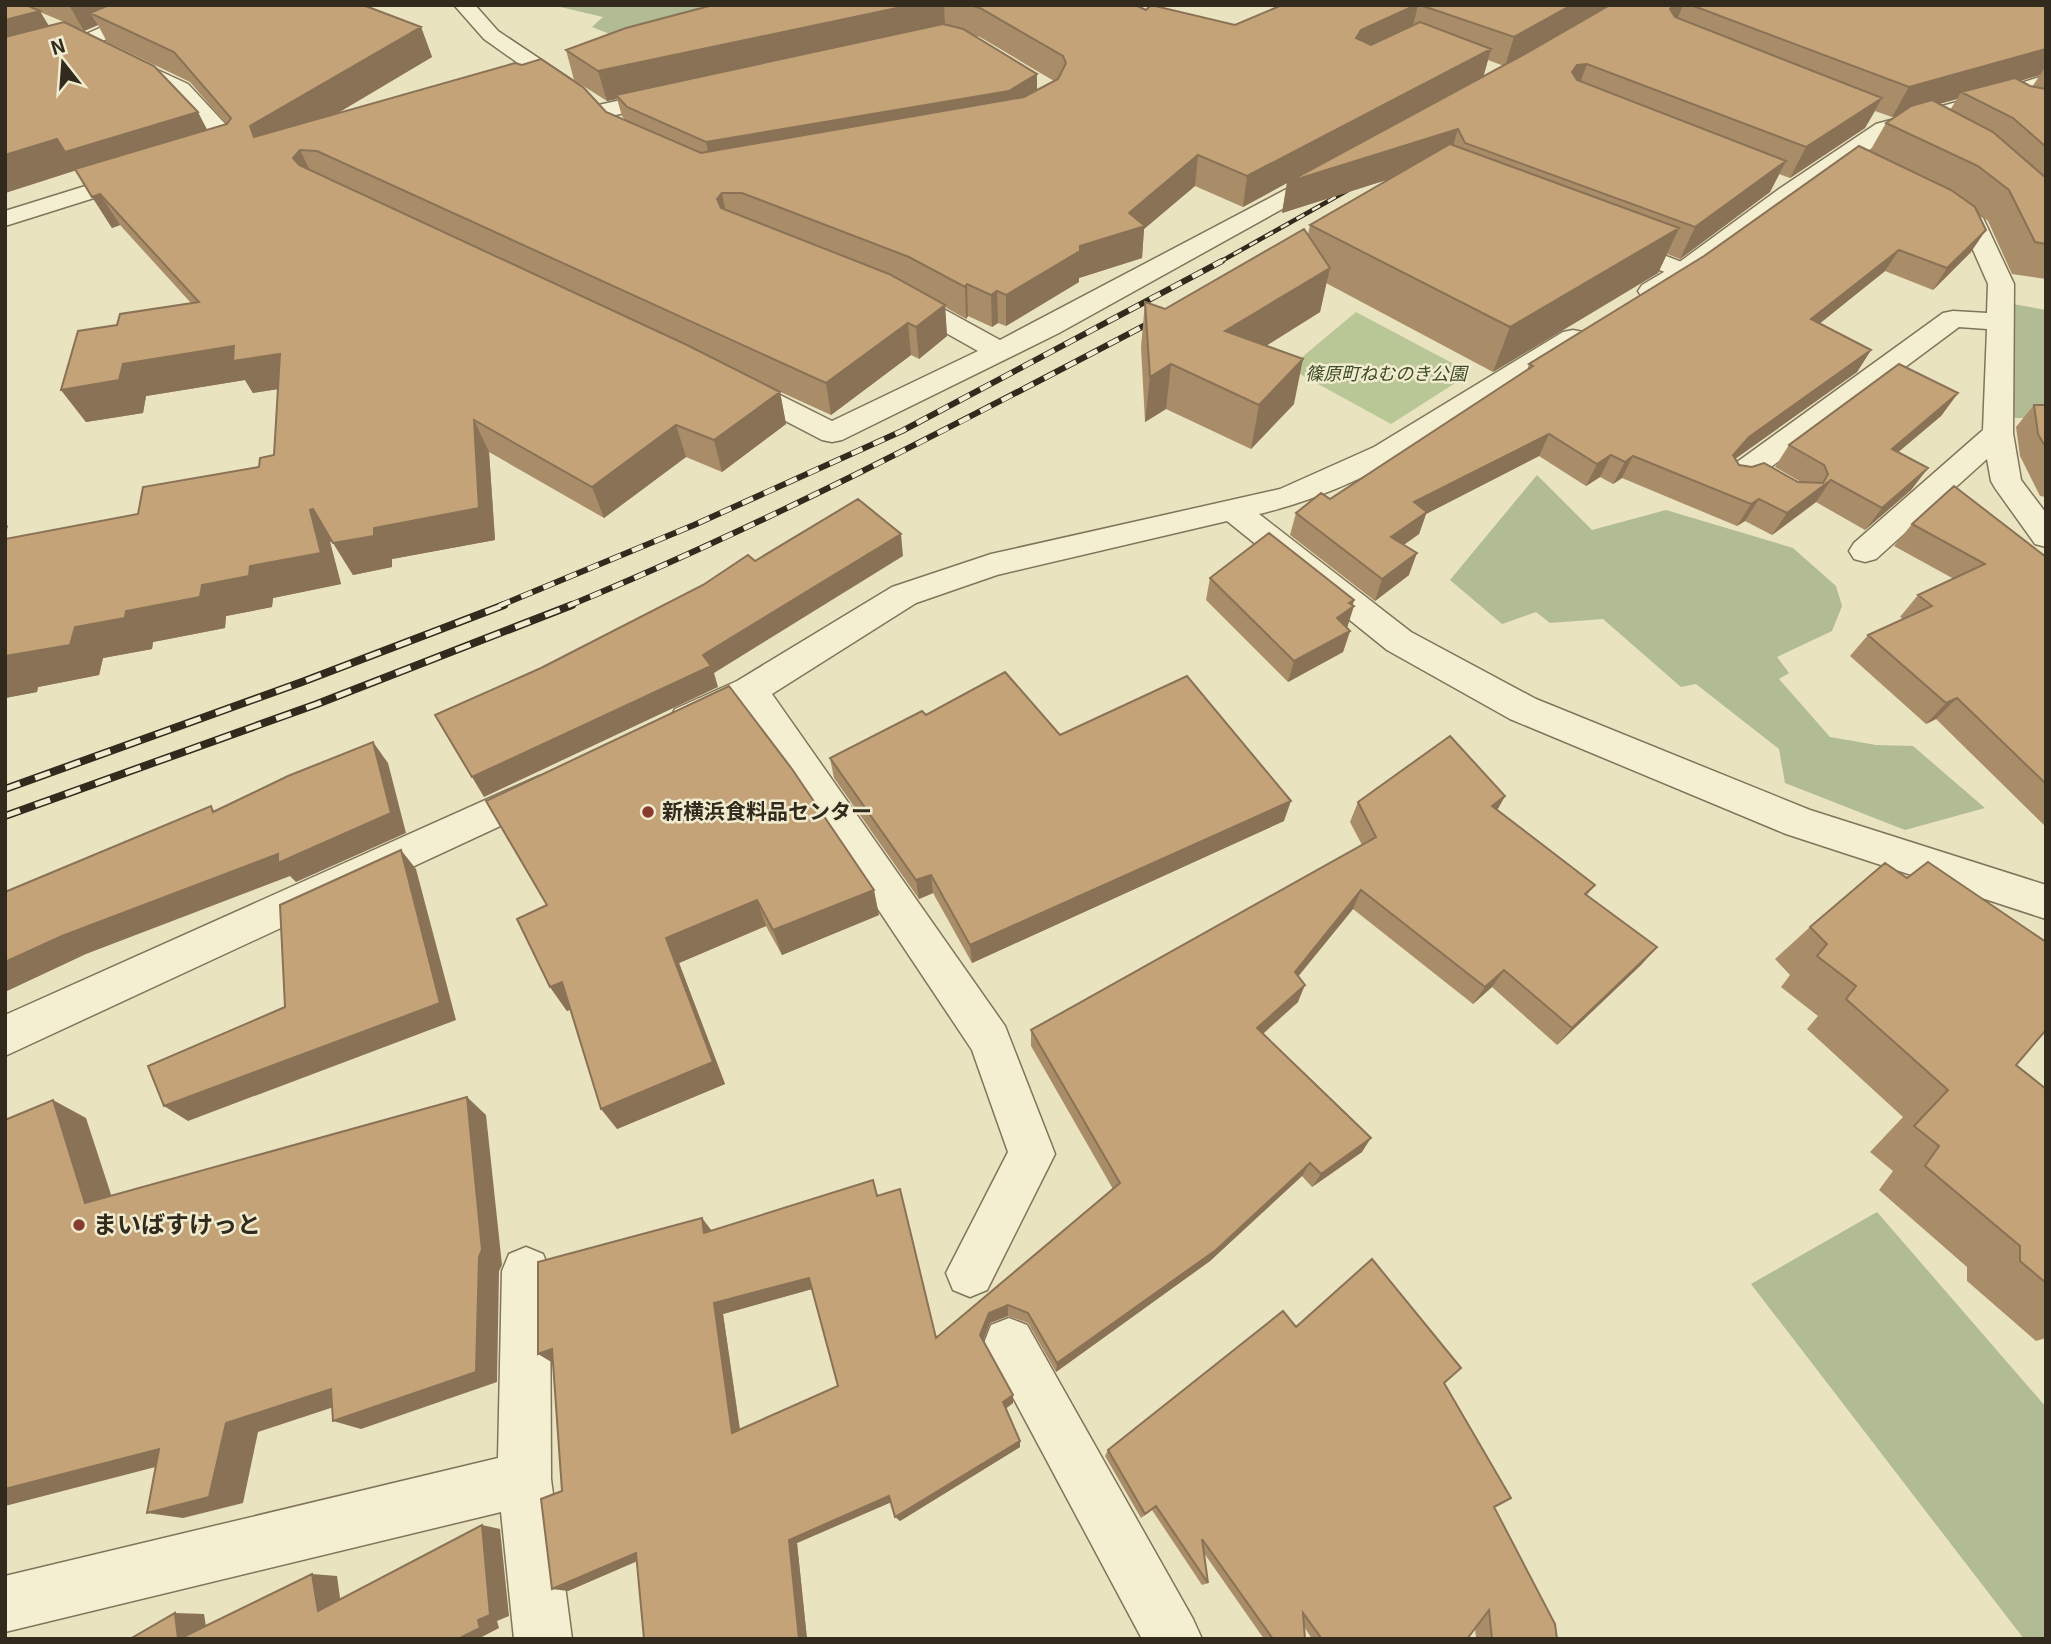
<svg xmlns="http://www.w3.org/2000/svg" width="2051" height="1644" font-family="Georgia,'Noto Sans JP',serif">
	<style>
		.green { fill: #b9c695 }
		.cemetery { fill: #b1bb94 }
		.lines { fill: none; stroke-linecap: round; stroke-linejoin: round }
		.lane-casing { stroke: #80745a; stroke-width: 3 }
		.street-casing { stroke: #80745a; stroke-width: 3 }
		.lane { fill: #f5efd2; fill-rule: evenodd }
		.street { fill: #f5efd2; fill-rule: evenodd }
		.rail-far2-casing { stroke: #312a1d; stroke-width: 4.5 }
		.rail-far1-casing { stroke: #312a1d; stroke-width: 6 }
		.rail-casing { stroke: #312a1d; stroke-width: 8 }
		.rail-far2 { stroke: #f1eccf; stroke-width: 2.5; stroke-dasharray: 9; stroke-linecap: butt }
		.rail-far1 { stroke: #f1eccf; stroke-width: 4.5; stroke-dasharray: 12; stroke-linecap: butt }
		.rail { stroke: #f1eccf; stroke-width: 5; stroke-dasharray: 16; stroke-linecap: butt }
		.wall { fill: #a98c68; fill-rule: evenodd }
		.shaded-wall { fill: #897255 }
		.building { fill: #c4a379; stroke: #897255; stroke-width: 2; fill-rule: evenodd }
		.poi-dot { fill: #8a3b2f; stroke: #f1eccf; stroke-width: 2.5 }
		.labels { text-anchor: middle; stroke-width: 5; stroke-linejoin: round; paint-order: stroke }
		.far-park-label { font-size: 18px; font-style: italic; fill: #3d4c25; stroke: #f1eccf }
		.poi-label { font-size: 21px; font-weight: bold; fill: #312a1d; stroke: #f1eccf; text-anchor: start }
		.near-poi-label { font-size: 24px; font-weight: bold; fill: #312a1d; stroke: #f1eccf; text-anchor: start }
	</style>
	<rect width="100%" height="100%" fill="#e9e3c0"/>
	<path class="green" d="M1356,312l115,61 -80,51 -102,-56z"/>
	<path class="cemetery" d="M552,5h218l-127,42 -51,-20 11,-10z
		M2013,304l33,6v108h-32z
		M1537,475l55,55 74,-20 127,38 43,38 6,20 -10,25 -55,26 12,16 -10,6 51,58 46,8 37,1 72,62 -80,22 -120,-47 -6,-34 -83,-65 -15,3 -78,-68 -53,4 -14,-11 -34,12 -52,-44z
		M1877,1212l169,195v232h-22l-273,-355z"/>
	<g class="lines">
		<g class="lane-casing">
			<path id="lane" d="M1614,236l78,30 4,5 -4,5 -9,3 -78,-30 -4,-5 4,-5z"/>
		</g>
		<g class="street-casing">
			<path id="street" d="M152,5h27l-3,4 -85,37 -86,23v-12l72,-19z
				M454,5h21l23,26 84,56 3,5 -3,5h-16l-82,-58z
				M125,55l63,29 54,58 3,5 -3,5 -34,10 -8,-2 -4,-5 4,-5 19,-6 -47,-50 -54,-29 -3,-4 3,-4z
				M2046,75v13l-40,15 -114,31 -232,163 -9,2 -9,-2 -4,-6 4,-6 32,-19 105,-77 97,-65 114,-31z
				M671,89l8,2 3,5 -3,5 -77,17 -8,-2 -3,-5 3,-5z
				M1332,165l8,2 4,5 -4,5 -281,156 -217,107 -10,2 -10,-2 -96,-50 -4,-6 4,-6 10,-3 10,3 86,43 146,-70 -87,-49 -4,-6 4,-6 9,-2 9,2 91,50z
				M140,169l8,2 4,5 -4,5 -143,45v-15z
				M1944,195l9,2 30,21 31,66 -1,149 8,47 25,33v34l-11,-3 -40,-56 -4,-7 -4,-22 -111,100 -11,3 -11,-3 -5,-8 5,-8 129,-113 4,-101 -28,-2 -211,157 -11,3 -11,-3 -4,-7 4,-7 217,-157 10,-2 34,2 1,-29 -25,-57 -31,-25 3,-5z
				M1573,330l10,2 4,6 -4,6c-102,64 -205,142 -324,170l152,118 125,67 274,111 236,75v34l-260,-85 -276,-115 -123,-69 -160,-129 -230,54 -81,28 -144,91 233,332 50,128 -68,136 -17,7 -17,-7 -7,-17 62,-121 -36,-102 -228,-342 -56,25 -13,-4 -5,-10 5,-10 62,-28 155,-94 99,-33 289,-65 94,-42 189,-115z
				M539,776l13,4 6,11 -6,11 -547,254v-41z
				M526,1247l17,7 7,17 1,208 21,160h-58l-13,-127 -496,120v-56l493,-118 4,-187 7,-17z
				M1009,1318l18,7 166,294 9,20h-60l-158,-296 7,-18z"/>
		</g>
		<use href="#lane" class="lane"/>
		<use href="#street" class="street"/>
		<g class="rail-far2-casing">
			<path id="rail-far2" d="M1218,263l139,-78"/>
		</g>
		<g class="rail-far1-casing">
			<path id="rail-far1" d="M499,606l195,-81 208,-94 320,-170
				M568,606c202,-83 397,-186 591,-288"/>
		</g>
		<g class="rail-casing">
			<path id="rail" d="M5,789l297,-107 202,-77
				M5,816l312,-112 255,-99"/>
		</g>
		<use href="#rail-far2" class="rail-far2"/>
		<use href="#rail-far1" class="rail-far1"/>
		<use href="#rail" class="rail"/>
	</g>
	<path class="wall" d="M5,5h358l58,22 11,30 -94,56 268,-1 20,9 -4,-5 -5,-17 -10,2 -33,-21 -8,-30 147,-45h422l11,5 89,15 47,-20h764v274l-34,-5 -24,-53 -10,-8 -7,39 -38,38 -48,-19 -65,52 51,27 -14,22 -122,87 4,6 62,17 -26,-15 14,-22 169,-52 -17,23 -43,36 30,16 -17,22 -46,40 -49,-28 -44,33 -27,-14 -8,5 -115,-48 -9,6 -13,-7 -14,9 -47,-30 -113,58 -7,20 -16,11 6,30 -34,26 -85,-66 6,-22 34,-14 197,-128 2,-7 175,-108 166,-105 16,-28 10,-7 -4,1 -17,-6 -10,17 -75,50 -11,-4 -9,18 -90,67 -13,-5 -9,19 -165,99 -167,-89 -6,29 -54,34 28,58 -43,45 -85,-40 -21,13 -4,-75 4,-45 20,7 143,-75 2,-9 80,-46 -108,34 5,-30 -44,24 -48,-21 -51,43 -2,29 -63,20v4l-73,44 -8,-3 -6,4 -24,-11 -2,3 -21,-12 2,29 -28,23 -8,-4 -80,60 -70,-32 19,9 6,32 -64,48 -36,-15 -82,61 -115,-66 6,88 -103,19v8l-39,8 -21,-34 -2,1 11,42 -68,14 -1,9 -46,9 -1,12 -72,14 -1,7 -49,9 -4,17 -61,12 -1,5 -32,6 133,-184 121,-47 15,-12 4,-66 -25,4 -8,-13 -99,16 -3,17 -57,9 -25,-32 56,-65 74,-22 -71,-78 -8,3 -36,-58 -71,23zM40,12l24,10 -15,4zM68,24l16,7 14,-6 9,17 83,40 36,42 -19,6zM972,35l8,2 74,44 -17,10v-17zM1488,60l16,6 -21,11zM2040,75l-8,12 -12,-6zM1957,99l-7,11 -11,-6z
		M2034,405h12v92l-6,-1 -20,-40 -4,-29z
		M1912,524l134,33v268h-2l-108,-106 -10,5 -76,-68 18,-21 35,-16 -3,-2 18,-22 36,-16 -60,-33z
		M1210,578l144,22 -7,28 3,3 -7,21 -55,30 -82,-82z
		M926,715l134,20 224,86 -312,142 -39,-70 -14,6 -85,-121 -4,-20z
		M1505,796l-8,14 98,75 -8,10 70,52 -16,18 -84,80 -65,-58 -19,17 -120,-95 -55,67v26l-35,32 99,118 -50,35 -10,-11 -92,85 -154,111 -28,-49 -20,-7 -18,7 -7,17 30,63 -7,5 14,39 -120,74 -9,-19 -94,41 10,96h-163l-7,-78 -69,30 -6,-100 150,-260 166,-35 59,141 176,-148 -82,-143v-16l331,-185 -12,-23 8,-20zM812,1289l26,97 -98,43 -17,-115z
		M486,801l393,114 -97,40 -16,-29 -87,37 46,121 -108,45 -47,-119 -3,1 -17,-24 -3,-82z
		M1810,927l206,138 30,24v249l-10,3 -69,-60v-14l-88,-77 14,-19 -23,-19 33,-35 -96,-88 11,-13 -37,-29 9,-12 -15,-16z
		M1296,1327l148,56 50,124 63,132h-81l-1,-11 -8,11h-155l-7,-11v11h-41l-60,-86 4,30 -6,2 -50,-75 -11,8 -36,-62 3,-6z"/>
	<path class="shaded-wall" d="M69,5h76l-55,8 8,12 -14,6z
		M911,5h33l1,22 -329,68 1,4 -10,2 -9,-30z
		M1416,5h2l-7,29 -61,34 6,-30 5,-8z
		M1572,5h43l-110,61 9,-29z
		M1674,5h9l-11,27 -2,-23z
		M40,11l17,29 -52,14v-34z
		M421,27l11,30 -167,99 -15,-30z
		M1491,49l-8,29 -25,51 -9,31 -167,53 5,-30 -44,24 4,-31z
		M2046,49v20h-2l-4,6 -73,21 -6,-4 -4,7 -65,18 17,-30z
		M1587,64l-11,30 -4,-22 5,-7z
		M1037,74v21l-327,68 -4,-21z
		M1882,98l-17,30 -75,50 16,-31z
		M198,112l16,31 -137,27 -72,23v-38l52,-16z
		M300,150l15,31 -7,8 -15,-31z
		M1198,155l-3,31 -51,43 -2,29 -63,20v4l-73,44v-31l123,-82z
		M1786,161l-16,31 -90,67 15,-32z
		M722,193l6,31 -11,-25z
		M100,194l20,31 -8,3 -20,-31z
		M1679,228l-21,45 -165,99 17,-45z
		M1986,230l-15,22 -38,38 14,-22z
		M1899,250l-14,21 -87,70 13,-22z
		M1330,268l-10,44 -102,64 7,-45z
		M967,284l1,32 -2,3 -1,-32z
		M997,291l1,32 -6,4 -1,-32z
		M945,305l2,31 -28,23 -3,-32z
		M908,323l3,32 -80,60 -5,-32z
		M234,346l46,8 19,32 -46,7 -8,-13 -99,16 -3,17 -57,9 -25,-32 62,-26z
		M1871,350l-14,22 -122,87 -2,-4 16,-18z
		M1303,359l-9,45 -43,45 8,-44z
		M1171,364l-5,45 -21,13 5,-45z
		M780,392l6,32 -64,48 -8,-32z
		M1958,393l-17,23 -65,55 16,-22z
		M474,420l15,32 6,88 -103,19v8l-39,8 -20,-32 41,-15z
		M676,425l10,32 -82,61 -12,-31z
		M1549,434l-10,22 -113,58 -7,20 -35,25 7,-22 23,-35z
		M1611,455l-11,22 -14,9 11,-22z
		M1633,456l-11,22 -9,6 12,-22z
		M1928,468l-17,22 -46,40 17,-22z
		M1831,480l-15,22 -44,33 15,-22z
		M1759,499l-14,22 -8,5 14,-22z
		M313,509l20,32 -3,1 11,42 -68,14 -1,9 -46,9 -1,12 -72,14 -1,7 -49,9 -4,17 -61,12 -1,5 -32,6 1,-42 69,-29 51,-16 76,-26 48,-19 60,-56z
		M5,523l3,3 -3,10z
		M901,534l2,22 -189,117 4,14 -234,110 -12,-20 231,-122z
		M1417,553l-8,22 -34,26 7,-22z
		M1354,600l-3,9 3,-3 -7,22 -10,-10 12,-15z
		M1350,631l-7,21 -55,30 6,-21z
		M1957,698l-21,21 -10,5 20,-21z
		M373,742l15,21 18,70 -110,49 -6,-6 -204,78 -81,38v-30z
		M1505,796l-11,20 -2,-10z
		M1291,801l-7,20 -312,142 -2,-18z
		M401,850l15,19 40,151 -268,101 -24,-15 276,-103z
		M931,875l2,18 -14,6 -3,-19z
		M874,890l5,25 -97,40 -9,-25z
		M1361,890l-8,19 -65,80 7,-17z
		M757,900l9,26 -87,37 46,121 -108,45 -16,-20 65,-171z
		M1657,947l-16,18 -84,80 15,-17z
		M1504,970l-12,17 -19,17 12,-17z
		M562,982l16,24 -11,5 -17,-24z
		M1305,985l-7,17 -47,42 6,-16z
		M467,1097l19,18 16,150 -3,6 -2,111 -136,47 -28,-8z
		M53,1100l33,18 33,101 -34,-16z
		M1371,1138l-9,14 -50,35 9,-13z
		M1310,1163l-8,13 -92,85 -154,111 1,-9z
		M702,1218l10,13 -8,2z
		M809,1278l7,10 -93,26 18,125 -9,-6 -18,-130z
		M1008,1305v11l-18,7 -8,21 -2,-9 9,-22z
		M552,1349l1,14 -15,-9z
		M331,1389l27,10 -100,33 -15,71 -60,15 -36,-5 79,-90z
		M1013,1395v8l-9,7 -1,-8z
		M1020,1441v6l-120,74 -5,-4z
		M159,1449l35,8 -189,49v-17z
		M889,1496l5,5 -97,42 10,96h-8l-10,-99z
		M482,1525l18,4 9,87 -12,5 2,7 -21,11h-20l20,-19z
		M636,1553l13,3 -81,35 -16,-2z
		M312,1574l25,2 5,36 -24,-1z
		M175,1613l29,1 4,25h-30z"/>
	<path class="building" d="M5,5h21l14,6 -35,9z
		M109,5h254l58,22 -171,99 4,11 261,-74 7,2 19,-6 43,29 22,24 95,41 323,-56 34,-18 8,-16 -3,-7 -83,-48 -10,-3h165l11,5 5,-5 84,20 47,-20h134l-55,25 -5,8 15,7 49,-23 71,27 -244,127 -49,-21 -69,58 16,13 -65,20v5l-74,44 -9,-4 -6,4 -24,-11 -2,3 -56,-30 -167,-64h-20l-5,6 4,9 168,66 56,31 -29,22 -8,-4 -82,60 -509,-232 -17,-1 -7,8 6,7 388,180 93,47 -66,48 -38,-15 -84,62 -118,-67 5,88 -105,20v8l-41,7 -20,-34 -3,1 11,43 -71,13 -1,10 -47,9 -2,12 -74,14 -1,7 -50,9 -5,18 -64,11 -1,4v-121l133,-25 5,-27 116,-20 1,-9 14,-3 6,-101 -47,7 1,-15 -111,18 -4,16 -58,10 17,-59 39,-6 3,-11 79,-12 -99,-108 -8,3 -17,-28 152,-45 4,-6 -57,-66 -84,-39z
		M713,5h198l-313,66 -32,-21 60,-22z
		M1420,5h152l-58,32z
		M1610,5h64l-4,4 5,8 207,81 -76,49 -219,-83 -10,1 -5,7 5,8 209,81 -91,66 -230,-84 -7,-14 -170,53 237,-128z
		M1691,5h355v44l-137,38z
		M64,22l90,44 44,46 -133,40 -8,-13 -52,16v-118z
		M943,24l20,5 74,45 -28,17 -303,51 -79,-35 -11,-12z
		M2015,78l15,8 16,3v58l-33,-29 -52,-26z
		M1932,100l61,32 53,46v66l-11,-2 -26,-52 -31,-24 -92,-43 25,-17z
		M1450,144l229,84 -169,99 -200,-102z
		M1859,146l92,44 24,17 11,23 -39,38 -48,-18 -88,69 60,31 -122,87 -16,18 6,10 13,2 12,-4 34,19 25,1 5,-9 -4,-9 -35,-20 110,-81 59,29 -66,56 36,19 -46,40 -51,-28 -44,33 -28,-14 -8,5 -118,-48 -8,6 -14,-7 -14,9 -48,-30 -135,68 13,10 -36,25 26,16 -35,26 -86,-66 25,-20 9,6 203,-133 -4,-2 175,-108z
		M1304,229l26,39 -105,63 78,28 -44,46 -88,-41 -21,13 -5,-75 20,7z
		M2034,405h12v43l-8,-14z
		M1954,486l92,71v227l-89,-86 -11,5 -78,-68 64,-29 -14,-11 67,-31 -73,-40z
		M858,499l43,35 -198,121 8,11 -239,111 -37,-62 106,-47 162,-83 45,-30 7,6z
		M1269,533l85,67 -5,3 5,3 -17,12 13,13 -56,30 -84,-83z
		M1005,672l55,63 127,-59 104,125 -321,144 -39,-70 -15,5 -86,-122 92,-47 4,4z
		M729,686l63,83 82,121 -101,40 -16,-30 -91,38 47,124 -112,47 -39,-127 -12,5 -33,-68 30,-14 -61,-104z
		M1450,736l55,60 -13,10 103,79 -10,9 72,53 -85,81 -68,-58 -19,17 -124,-97 -66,82 10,13 -48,43 114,110 -50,36 -11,-11 -94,87 -159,113 -29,-50 -20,-8 -19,8 -9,22 33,60 -10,7 17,39 -125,76 -6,-21 -100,44 10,99h-155l-8,-86 -84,36 -11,-90 21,-8 -10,-142 -14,5v-92l164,-44 2,15 169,-53 4,16 23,-7 36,149 184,-155 -89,-153 345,-193 -18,-35zM809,1278l29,108 -106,47 -18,-130z
		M373,742l18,71 -113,50v-9l-216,82 -57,26v-70l206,-86 2,6 75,-36z
		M401,850l39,153 -276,103 -16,-40 137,-59 -5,-102z
		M1928,862l118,80v88l-30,35 30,24v194l-26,-22v-15l-95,-80 14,-20 -25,-20 34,-36 -102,-91 10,-13 -39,-30 10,-12 -17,-17 75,-64 22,15z
		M467,1097l15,153 -3,7 -3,115 -143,49 -2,-32 -105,34 -17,74 -62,16 12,-64 -154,40v-369l48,-20 32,103z
		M1372,1259l89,109 -17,15 67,115 -17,9 61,117 2,15h-65l-3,-29 -22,29h-145l-19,-26 2,26h-32l-71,-100 6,44 -52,-77 -11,8 -37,-64 175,-139 13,16z
		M482,1525l8,90 -12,5 2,8 -22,11h-279l133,-65 6,37z
		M175,1613l3,26h-48z"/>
	<g class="poi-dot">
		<circle cx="648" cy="812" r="7"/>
		<circle cx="79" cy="1225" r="7"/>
	</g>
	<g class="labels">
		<g class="far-park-label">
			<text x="1386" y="380">篠原町ねむのき公園</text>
		</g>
		<g class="poi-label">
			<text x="662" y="819">新横浜食料品センター</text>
		</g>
		<g class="near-poi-label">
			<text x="93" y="1233">まいばすけっと</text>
		</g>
	</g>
	<rect width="2051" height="1644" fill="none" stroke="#312a1d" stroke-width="14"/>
	<g transform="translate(63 63) rotate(343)" stroke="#f1eccf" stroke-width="5" paint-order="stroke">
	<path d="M0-5L12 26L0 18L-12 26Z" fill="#312a1d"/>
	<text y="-10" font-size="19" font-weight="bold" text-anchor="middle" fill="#312a1d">N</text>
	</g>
</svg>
